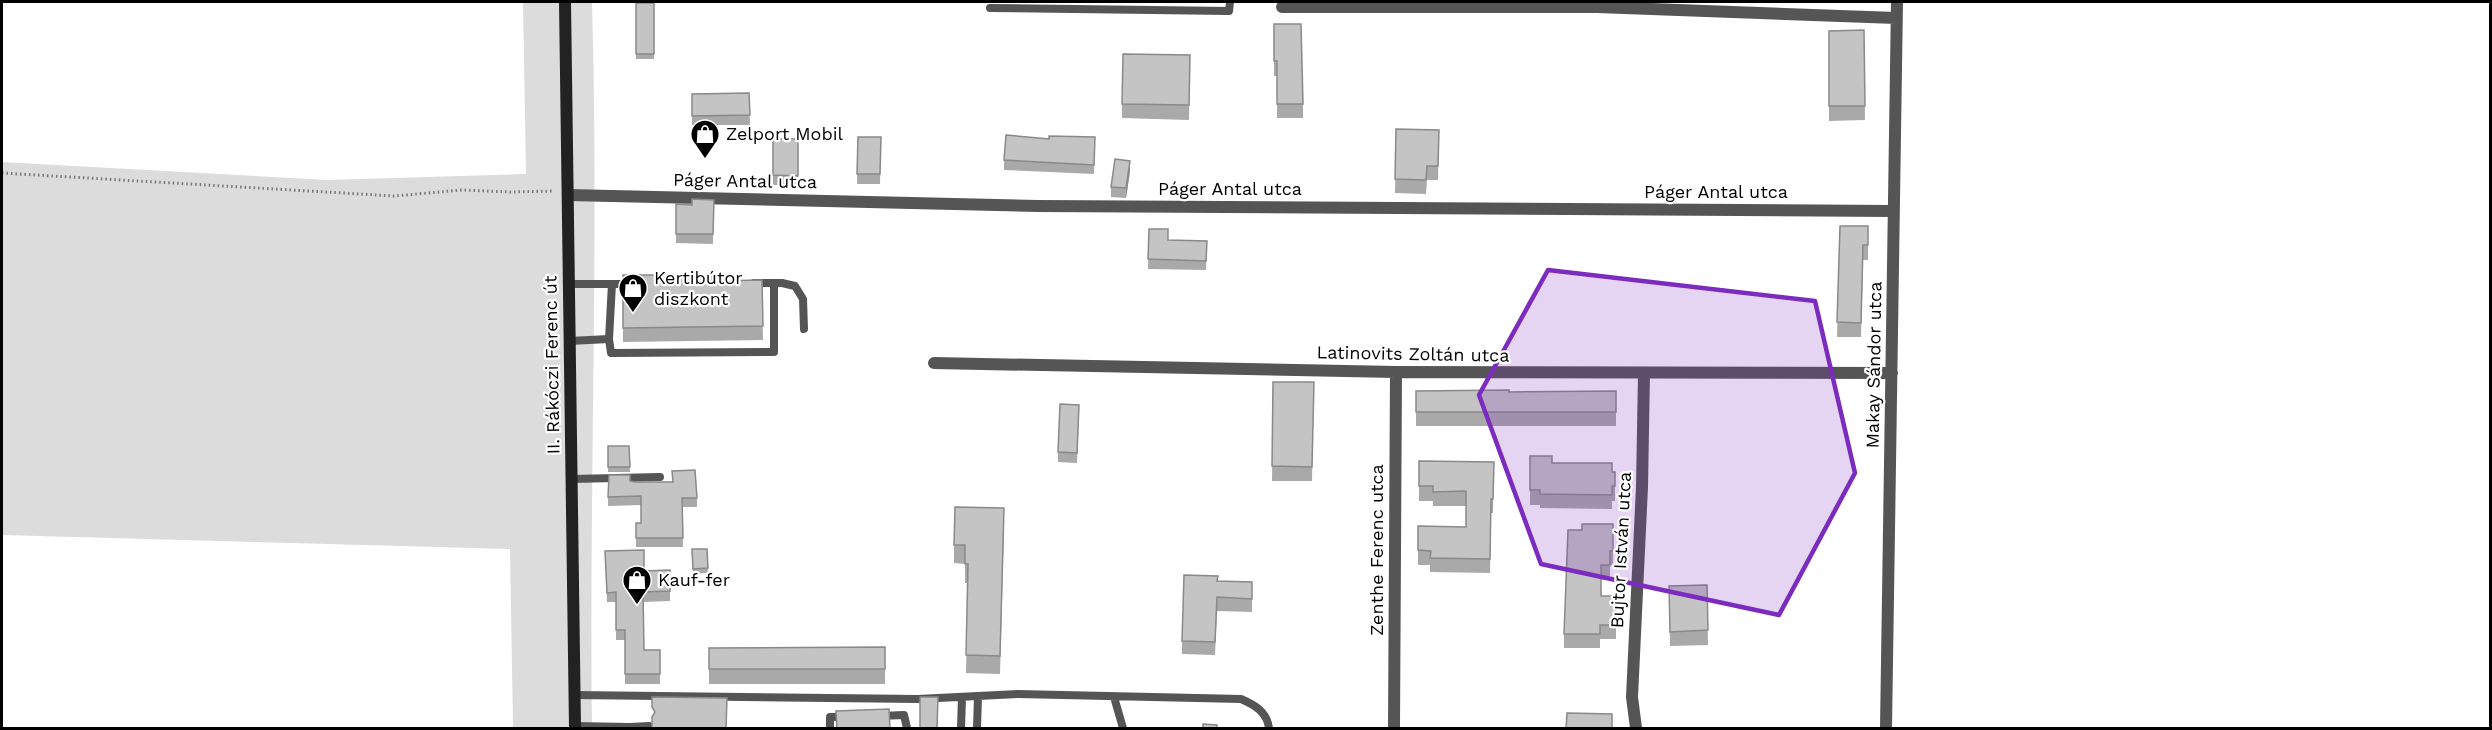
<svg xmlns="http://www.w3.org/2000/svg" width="2492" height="730" font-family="'Work Sans',sans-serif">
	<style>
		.green { fill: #dcdcdc }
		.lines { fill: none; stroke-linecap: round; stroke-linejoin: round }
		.path { stroke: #777; stroke-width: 3; stroke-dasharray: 1.5 3; stroke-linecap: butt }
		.service { stroke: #555; stroke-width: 8 }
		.minor { stroke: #555; stroke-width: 12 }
		.secondary { stroke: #222; stroke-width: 12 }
		.wall { fill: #a9a9a9 }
		.shaded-wall { fill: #898989 }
		.building { fill: #c4c4c4; stroke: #898989; stroke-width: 1.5 }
		.marked { fill: #7b2cbf; fill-opacity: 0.2; stroke: #7b2cbf; stroke-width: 4.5; stroke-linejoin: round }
		.labels { text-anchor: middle; stroke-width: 4.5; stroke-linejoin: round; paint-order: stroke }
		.poi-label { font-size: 18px; fill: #000; stroke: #fff; text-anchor: start }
		.street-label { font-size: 18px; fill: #000; stroke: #fff }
	</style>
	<rect width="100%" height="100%" fill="#fff"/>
	<path class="green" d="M523,2h69c7,242 -3,484 0,726h-79l-3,-179 -508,-14v-373l326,18 198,-6z"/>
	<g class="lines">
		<path class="path" d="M2,173l392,23 68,-6 49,2 43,-1"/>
		<path class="service" d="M990,8l239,3 1,-9
			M754,283h28l13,3 8,13 1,30
			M569,284h62
			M612,284l-3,55 2,14 163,-1v-69
			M569,341l40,-2
			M572,479l88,-2
			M574,695l344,4 100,-5 223,5c14,6 26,13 28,29
			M1114,697l9,31
			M880,716l24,-1 3,13
			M575,726l55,1v1
			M630,727l19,-1
			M830,728v-11h14
			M961,728l1,-31
			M977,728l1,-32"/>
		<path class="minor" d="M1282,7h315l299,11
			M568,195l470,11 855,5
			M934,363l462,9 496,1
			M1394,728l2,-356
			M1636,728l-4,-31 10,-210 2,-114
			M1886,728l11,-726"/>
		<path class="secondary" d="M565,2l10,726"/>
	</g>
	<path class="wall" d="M636,3h18v56h-18z
		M1274,24l29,80v14h-26v-42h-3z
		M1864,30l1,90 -36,1v-90z
		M1190,55l-1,65 -67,-2v-14z
		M749,93l1,32h-58v-31z
		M1396,129l43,1 -1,50h-11l-1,14 -31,-1z
		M858,137h23l-1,47h-23z
		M1095,137l-1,37 -90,-4v-10l45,-21z
		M773,139h25v46h-25z
		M1130,171l-4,27 -15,-1v-10z
		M714,200l-1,44 -37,-1v-39l16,1z
		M1840,226h28v34h-5l-2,77h-24z
		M1149,229l19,11 39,1 -1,29 -58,-1z
		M623,275l89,6 50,-1 1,60 -140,2z
		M1273,382h41l-2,99h-40z
		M1416,391l93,1 107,-1v35h-200z
		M1079,415l-2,48 -19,-1v-10z
		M608,446h21l1,26h-22z
		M1530,456l22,7 63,9v29h-3v8l-72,-1v-3h-10z
		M1419,461l75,1 -1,51h-2l-1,60 -60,-1v-7h-12v-39l48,1v-21h-33v-5h-14z
		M630,481l67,17v9h-15l1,40h-47v-24h5v-18l-33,1v-9z
		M1613,524v41h-3v15l-9,-1v17h15v43h-16v9h-36v-14l18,-104z
		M1004,527l-4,147 -34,-1 2,-90h-3v-19l-11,-1v-18z
		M692,549h15l1,24 -15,1z
		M605,551l39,20 26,-1v31l-27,1 1,48h16v34h-35v-44h-9v-38h-9z
		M1217,581l35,1v30l-35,-1 -2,44 -33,-1v-13z
		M1707,585l1,60 -38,1 -1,-60z
		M885,647v37h-176v-36z"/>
	<path class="shaded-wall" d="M1130,161v10l-4,27v-10z"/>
	<path class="building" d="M636,3h18v51h-18z
		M1274,24h27l2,80h-26v-43h-3z
		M1864,30l1,76h-36v-75z
		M1123,54l67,1 -1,50 -67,-1z
		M749,93l1,22 -58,1v-22z
		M1396,129l43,1 -1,36h-11l-1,14 -31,-1z
		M1006,135l43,4v-3l46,1 -1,28 -90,-5z
		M858,137h23l-1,37h-23z
		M773,139h25v37l-25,-1z
		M1115,159l15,2 -4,27 -15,-1z
		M692,199l22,1 -1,34h-37v-30l16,1z
		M1840,226h28v19h-5l-2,78 -24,-1z
		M1149,229h19v11l39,1 -1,20 -58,-2z
		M623,275h89v6l50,-1 1,46 -140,2z
		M1273,382h41l-2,85 -40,-1z
		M1509,390v2l107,-1v21h-200v-21z
		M1060,404l19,1 -2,48 -19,-1z
		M608,446h21l1,21h-22z
		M1530,456h22v7h60v9h3v14h-3v9l-72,-1v-4h-10z
		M1419,461l75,1 -1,37h-2l-1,60 -60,-1 1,-7 -13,-1v-24l48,1v-36l-33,1v-6h-14z
		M695,470l2,28h-15l1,40h-47v-15h5v-27l-33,1 1,-22h21v6l5,1h38l-1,-11z
		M955,507l49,1 -4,148 -34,-1 2,-91h-3v-19h-11z
		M1582,524h31v27h-3v14h-9v31h15v29h-16v9h-36l4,-104h14z
		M692,549h15l1,19 -15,1z
		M644,550v21l26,-1v21l-27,1 1,58h16v24h-35v-44h-9v-38l-9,1 -2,-42z
		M1184,575l34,1 -1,5 35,1v17l-35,-2 -2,45 -33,-1z
		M1707,585l1,45 -38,2 -1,-46z
		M885,647v22h-176v-21z
		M652,697l75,1 -1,31h-74v-12l3,-5 -3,-5z
		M920,697h18l-1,32h-17z
		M889,709l1,20h-53l-1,-18z
		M1567,713l45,1v15h-46z
		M1203,724l14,1v4h-14z"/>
	<path class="marked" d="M1548,270l267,31 40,172 -76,142 -238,-51 -62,-169z"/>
	<defs>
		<g id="shop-pin" transform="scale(1.5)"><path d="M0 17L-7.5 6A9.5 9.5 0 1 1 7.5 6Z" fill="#000" stroke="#fff"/><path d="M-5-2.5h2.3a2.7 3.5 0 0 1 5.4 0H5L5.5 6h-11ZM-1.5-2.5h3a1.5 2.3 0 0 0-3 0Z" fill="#fff"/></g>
	</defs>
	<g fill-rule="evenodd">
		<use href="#shop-pin" x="705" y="134"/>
		<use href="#shop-pin" x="633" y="288"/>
		<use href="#shop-pin" x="637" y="580"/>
	</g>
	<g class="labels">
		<g class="poi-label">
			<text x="726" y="140">Zelport Mobil</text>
			<text x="654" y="284">Kertibútor<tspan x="654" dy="21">diszkont</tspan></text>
			<text x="658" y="586">Kauf-fer</text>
		</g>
		<g class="street-label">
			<text transform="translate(745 181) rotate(1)" y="6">Páger Antal utca</text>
			<text x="1230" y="195">Páger Antal utca</text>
			<text x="1716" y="198">Páger Antal utca</text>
			<text transform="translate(1413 354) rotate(1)" y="6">Latinovits Zoltán utca</text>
			<text transform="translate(552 365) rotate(-91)" y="6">II. Rákóczi Ferenc út</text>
			<text transform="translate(1874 365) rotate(-89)" y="6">Makay Sándor utca</text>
			<text transform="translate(1377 550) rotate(-90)" y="6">Zenthe Ferenc utca</text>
			<text transform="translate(1621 550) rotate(-87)" y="6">Bujtor István utca</text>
		</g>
	</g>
	<rect width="2492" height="730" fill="none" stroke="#000000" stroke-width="6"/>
</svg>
